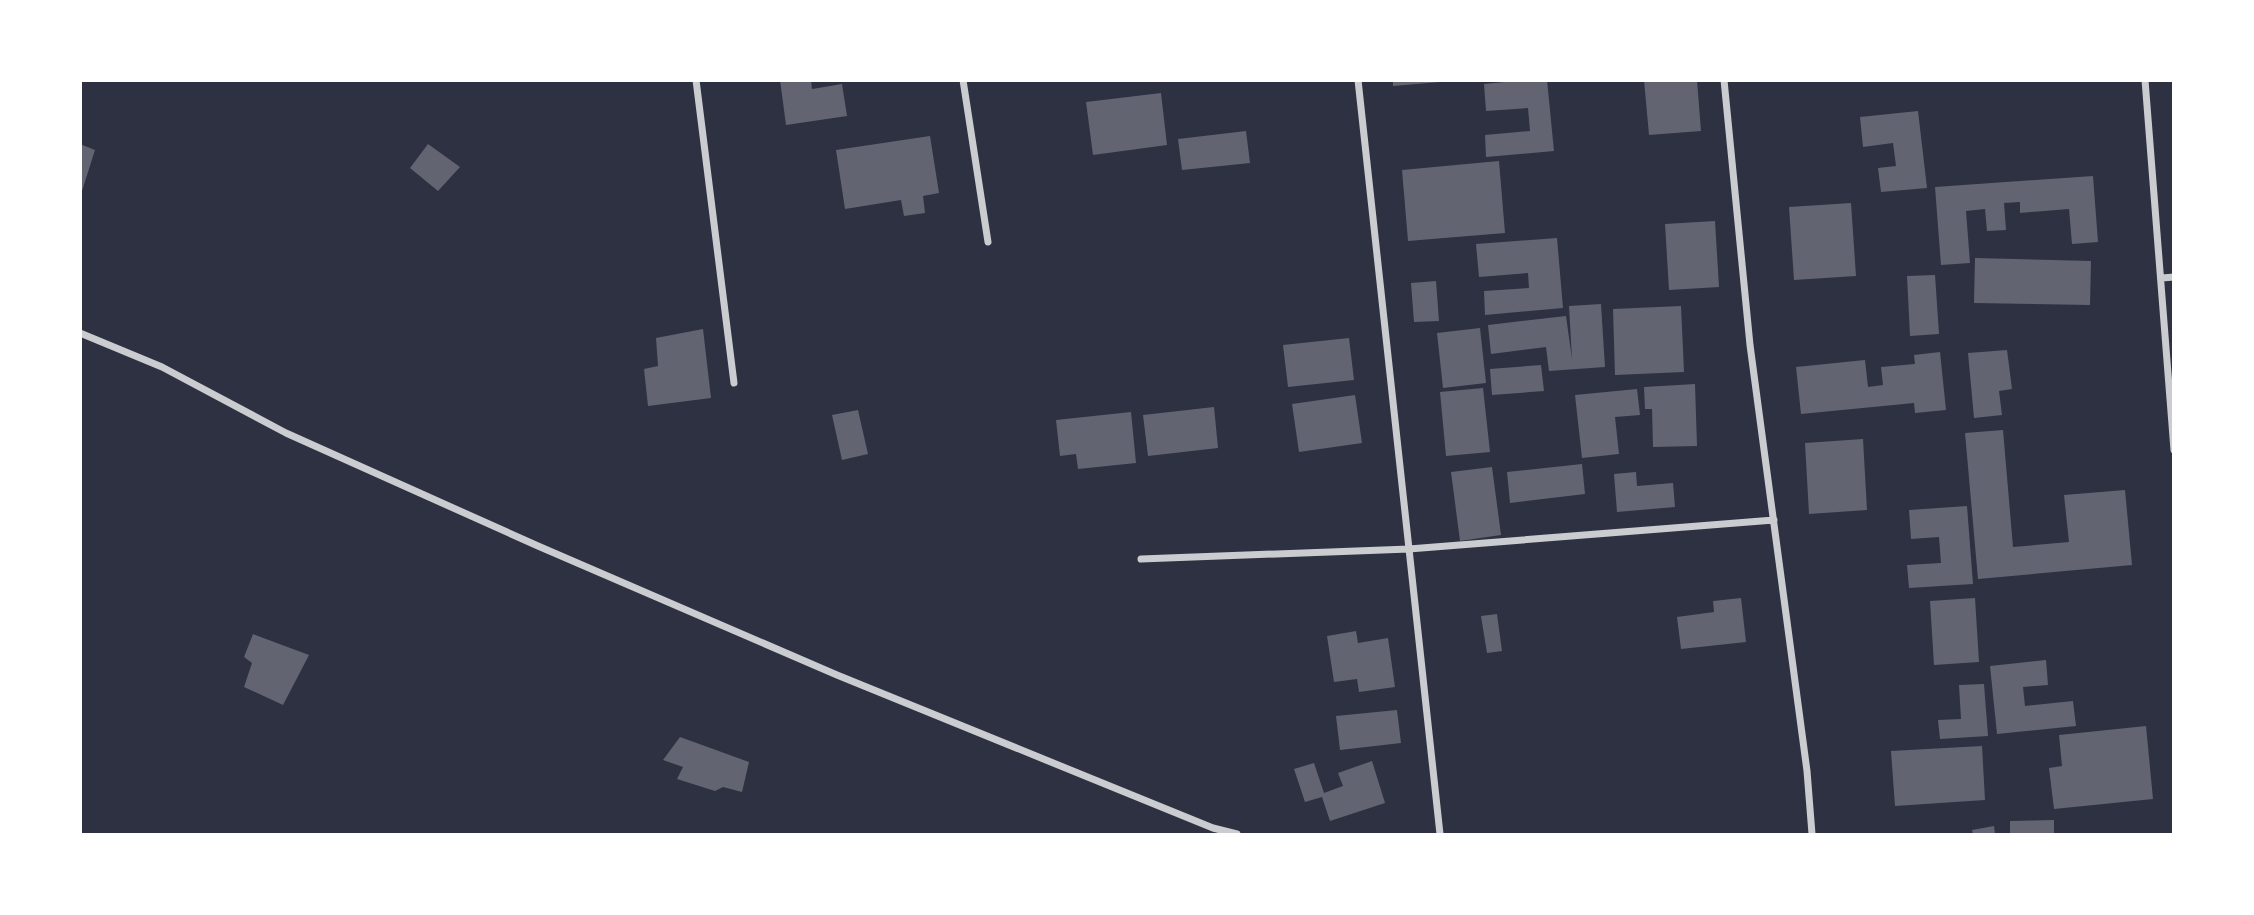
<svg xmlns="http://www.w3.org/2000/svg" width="2254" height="915" font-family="Ubuntu,sans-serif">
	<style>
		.building { fill: #626471 }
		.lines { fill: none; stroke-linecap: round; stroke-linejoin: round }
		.minor { stroke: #caccd0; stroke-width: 7 }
	</style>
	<rect width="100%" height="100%" fill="#2d3142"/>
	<path class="building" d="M780,80h31l1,9 30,-5 5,32 -61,9z
		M1393,80h47v2l-47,4z
		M1526,80h21l7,71 -68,6 -1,-22 45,-4 -2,-23 -42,3 -2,-27z
		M1644,80h53l4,51 -52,4z
		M1161,93l6,52 -74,10 -7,-53z
		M1918,111l9,77 -46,4 -3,-24 18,-2 -3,-23 -30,4 -3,-30z
		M1246,131l4,32 -68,7 -4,-31z
		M930,136l9,57 -16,3 2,17 -21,3 -3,-16 -56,9 -9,-59z
		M80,144l15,6 -14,44h-1z
		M428,144l32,23 -22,24 -28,-23z
		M1499,161l6,72 -97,8 -6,-71z
		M2093,176l5,66 -26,2 -3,-35 -49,4v-11l-16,1 2,27 -19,1 -2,-22 -19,2 4,52 -29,2 -6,-78z
		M1851,203l5,73 -62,4 -5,-73z
		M1715,221l4,66 -50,3 -4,-66z
		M1557,238l6,70 -78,7 -1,-24 45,-3 -1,-15 -49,4 -3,-33z
		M1975,258l116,3 -1,44 -116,-2z
		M1935,275l4,59 -29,2 -3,-60z
		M1436,281l3,40 -25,1 -3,-39z
		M1601,304l4,63 -56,4 -3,-24 -55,7 -3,-29 78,-9 6,43 -3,-53z
		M1681,306l3,66 -69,3 -2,-66z
		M1480,328l6,55 -43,5 -6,-55z
		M703,329l8,69 -63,8 -4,-37 14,-3 -2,-28z
		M1349,338l5,42 -66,7 -5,-42z
		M2007,350l5,39 -13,2 3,24 -28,3 -6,-65z
		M1940,352l6,58 -31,3 -1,-10 -113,11 -5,-47 69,-7 3,27 15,-2 -2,-18 34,-3 -1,-9z
		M1541,365l3,26 -52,4 -2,-26z
		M1695,384l2,62 -44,1 -1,-38h-7l-1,-22z
		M1483,388l7,64 -44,4 -6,-64z
		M1637,389l3,26 -25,2 4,37 -37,4 -7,-63z
		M1355,395l7,48 -63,9 -7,-48z
		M1214,407l4,41 -70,8 -5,-41z
		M858,410l10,44 -26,6 -10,-45z
		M1131,412l5,51 -58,6 -2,-15 -16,2 -4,-36z
		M2003,430l10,117 56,-5 -5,-47 61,-5 7,75 -154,14 -13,-146z
		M1863,439l4,71 -58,4 -4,-71z
		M1582,464l3,30 -75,9 -3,-31z
		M1492,467l9,68 -41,6 -9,-69z
		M1636,472l1,14 36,-3 2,24 -58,5 -3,-38z
		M1967,506l6,78 -64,4 -2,-23 34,-2 -2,-26 -28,2 -2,-29z
		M1741,598l5,44 -65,7 -4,-32 37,-5 -1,-11z
		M1975,598l4,64 -45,3 -4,-64z
		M1497,614l5,37 -15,2 -6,-37z
		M1356,631l2,12 30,-5 7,49 -36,5 -2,-13 -23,3 -7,-46z
		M253,634l56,21 -26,50 -39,-18 8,-24 -8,-6z
		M2046,660l2,25 -25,2 2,19 48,-5 3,25 -79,8 -7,-68z
		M1984,684l4,52 -48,3 -2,-19 23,-1 -2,-34z
		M1397,710l4,33 -61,7 -4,-34z
		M2146,726l7,73 -99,10 -5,-41 13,-2 -3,-31z
		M680,737l69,25 -7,30 -19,-5 -8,4 -38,-12 6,-12 -20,-7z
		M1982,746l3,54 -90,6 -4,-55z
		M1372,761l13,42 -55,18 -8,-24 -17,5 -11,-33 20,-6 10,30 19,-7 -5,-13z
		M2054,820v14h-44v-13z
		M1994,826l1,8h-22l-1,-4z"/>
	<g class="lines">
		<path class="minor" d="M696,80l38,303
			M963,80l25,162
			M1358,80l82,754
			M1724,80l26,265 57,426 5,63
			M2145,80l29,370
			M2162,278l12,-1
			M80,333l82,34 124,66 252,113 299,129 376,153 24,6
			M1141,559l268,-10 365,-29"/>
	</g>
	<rect width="2254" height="915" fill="none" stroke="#ffffff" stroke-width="164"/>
</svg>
